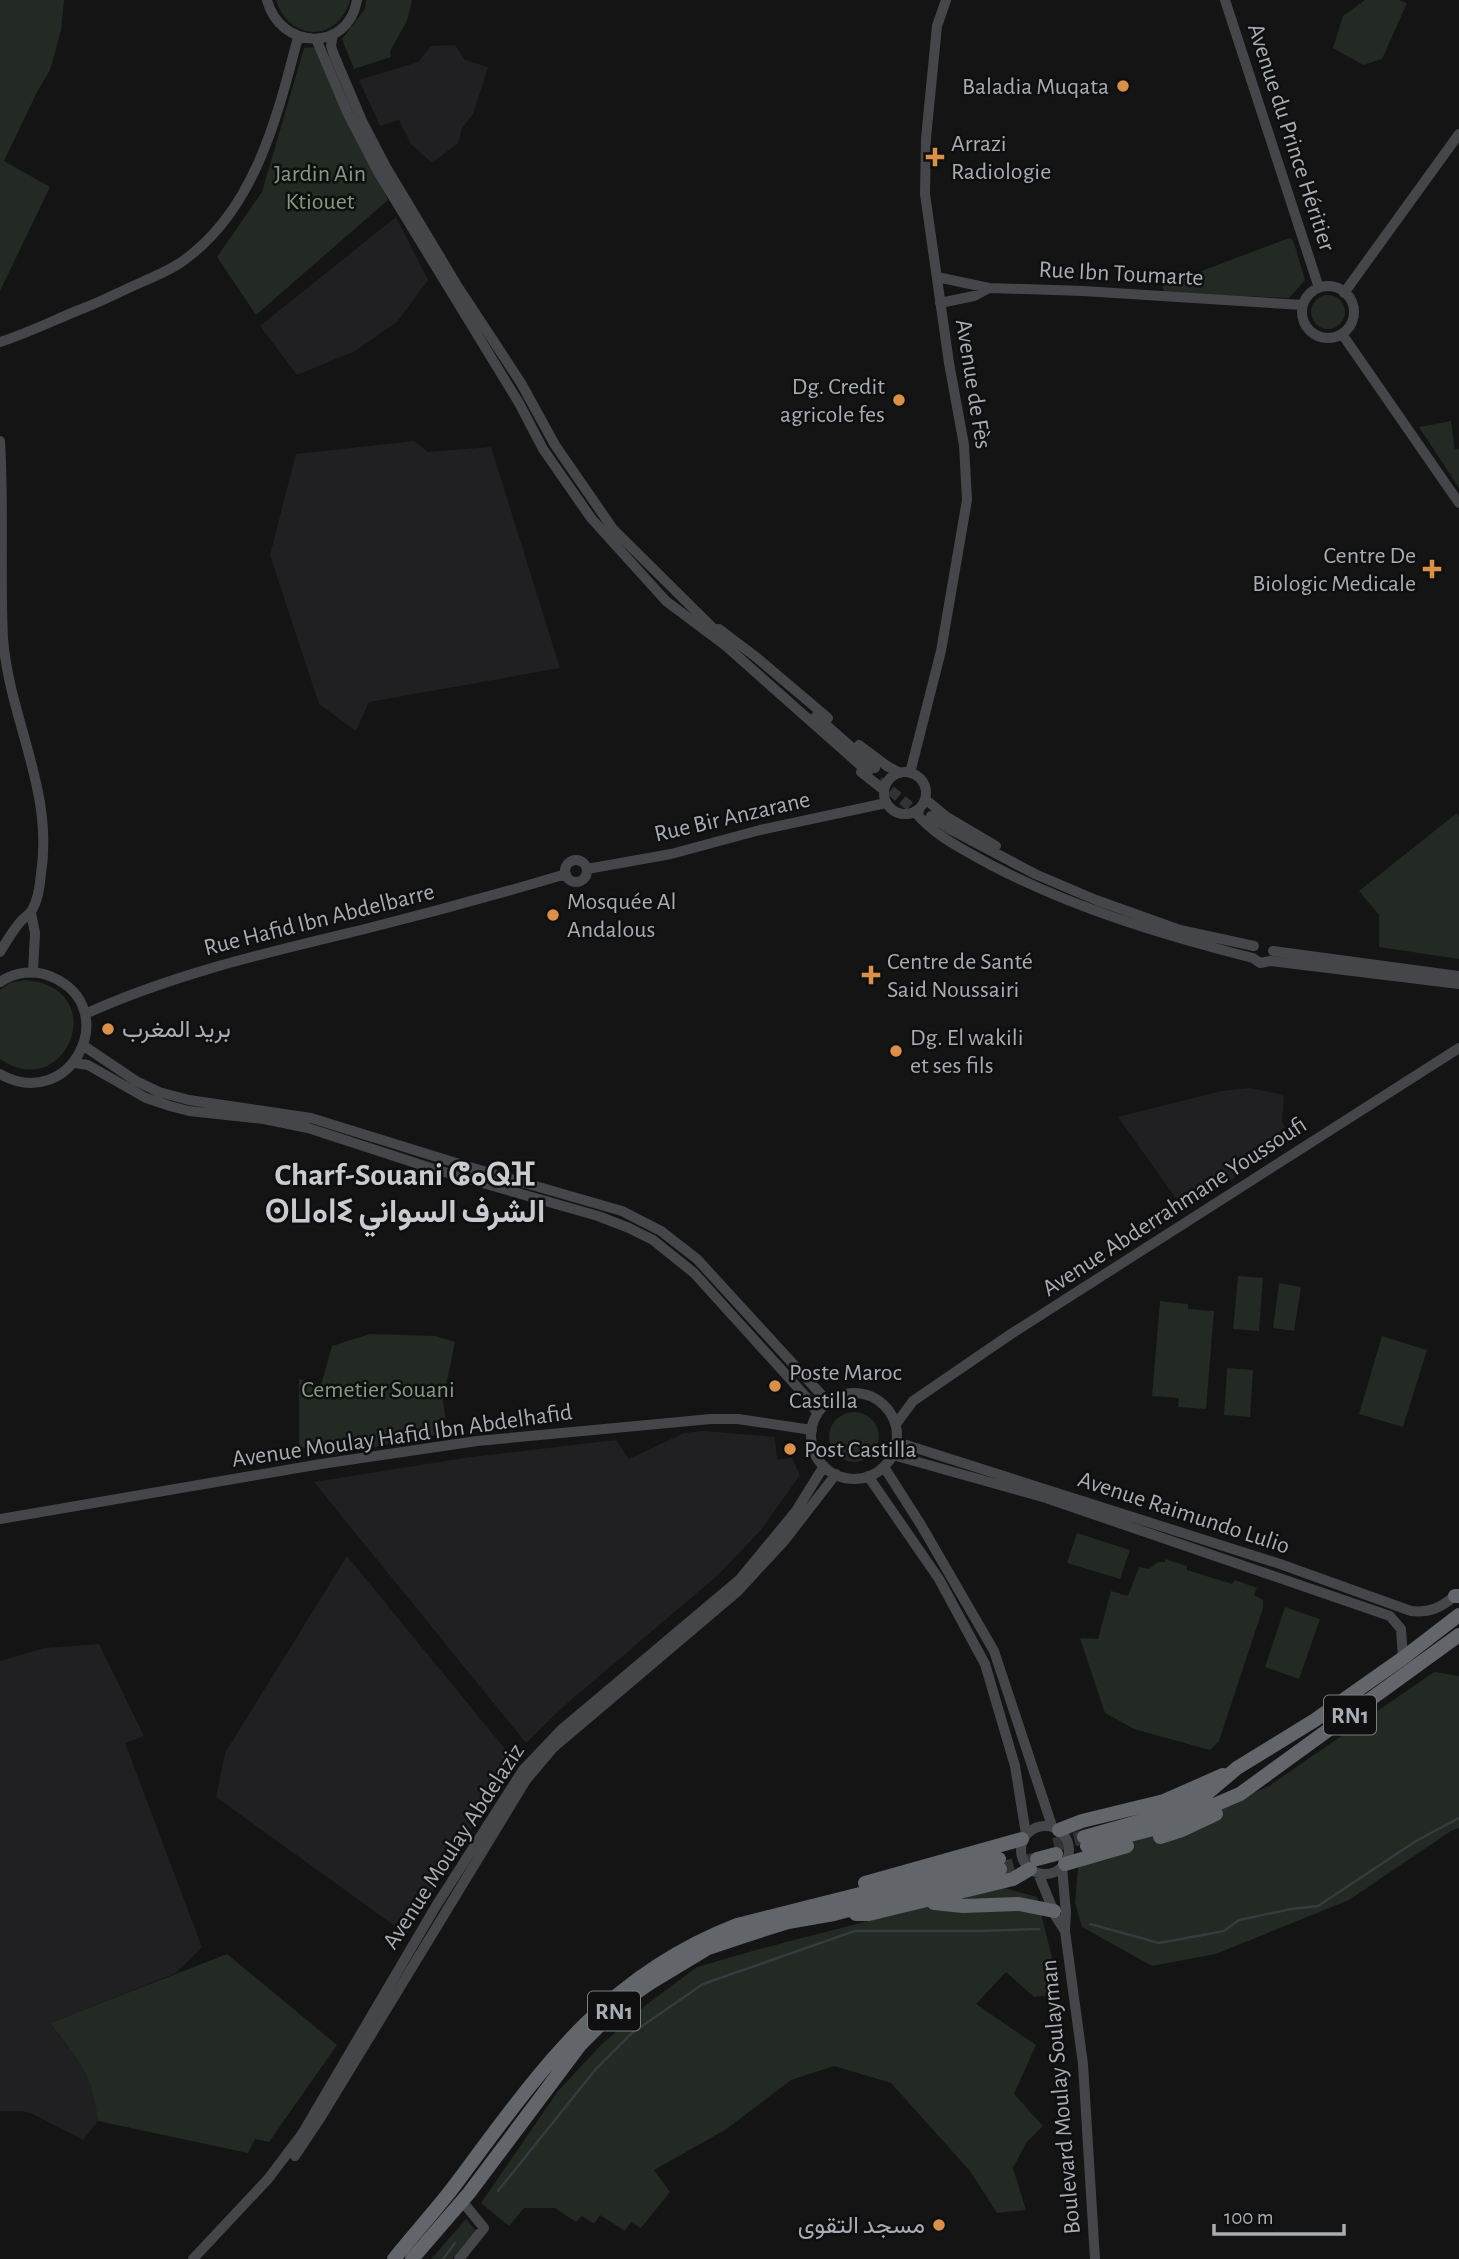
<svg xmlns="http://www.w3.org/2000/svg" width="1459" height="2259" font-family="'Alegreya Sans',Vazirmatn,'Noto Sans Tifinagh',sans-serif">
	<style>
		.built { fill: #202022 }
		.green { fill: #232923 }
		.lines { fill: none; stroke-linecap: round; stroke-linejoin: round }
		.stream { stroke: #333c40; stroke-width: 2.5 }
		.secondary-tunnel { stroke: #313335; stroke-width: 10; stroke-dasharray: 10 5; stroke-linecap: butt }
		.highway-tunnel { stroke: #313335; stroke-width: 14; stroke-dasharray: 14 7; stroke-linecap: butt }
		.secondary { stroke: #444649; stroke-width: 10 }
		.highway { stroke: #62656a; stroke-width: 14 }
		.poi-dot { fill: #da9147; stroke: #0f0f10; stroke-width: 2.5 }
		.labels { text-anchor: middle; stroke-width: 5; stroke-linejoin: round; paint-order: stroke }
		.shield { fill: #0f0f10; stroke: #797e83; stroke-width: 2 }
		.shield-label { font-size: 23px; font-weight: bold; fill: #a7adb4 }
		.poi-label { font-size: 24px; fill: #a7adb4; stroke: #0f0f10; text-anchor: start }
		.street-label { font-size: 24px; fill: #a7adb4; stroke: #0f0f10 }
		.park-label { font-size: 24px; fill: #839c81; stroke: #0f0f10 }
		.district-label { font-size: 32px; font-weight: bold; fill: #c8cbd0; stroke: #0f0f10 }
	</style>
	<rect width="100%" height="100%" fill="#141415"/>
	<path class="built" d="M455,45l10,15 23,7 -15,47 -11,14 -4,15 -26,20 -21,-19 -12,-24 -19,6 -21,-46 59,-18 13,-16z
		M396,217l32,63 -31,42 -42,29 -58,24 -37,-49z
		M414,441l14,11 63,-5 69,221 -191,34 -13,29 -37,-27 -49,-149 26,-101z
		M1250,1088l34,7 -2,27 11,16 -108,73 -67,-94 104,-26z
		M704,1431l71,6 2,23 15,-2 8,17 -39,55 -43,45 -154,131 -38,37 -212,-261 157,-25 145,-17 13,19 55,-26z
		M347,1556l168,205 -109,173 -190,-137 9,-44z
		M99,1644l45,92 -19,7 77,204 -26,26 -126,50 35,46 10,25 3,27 -15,19 -50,-26 -10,-3h-23v-450l44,-13z"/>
	<path class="green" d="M0,0h64l-3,31 -11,39 -13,22 -33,69 46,26 -50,104z
		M276,0h74c-12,43 -61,42 -74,0z
		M366,0h46l-5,21 -17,30 1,6 -37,12 -12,-30 23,-30z
		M1365,0h34l8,3 -25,56 -19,6 -30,-17 10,-32z
		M315,47l73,153 -132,115 -39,-58 45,-65 42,-144z
		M1289,238l4,2 12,40 -16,18 -124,-5 -3,-7z
		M1311 312a17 17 0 1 1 34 0a17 17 0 1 1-34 0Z
		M1451,421l4,28h4v39l-40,-61z
		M1457,813l2,4v142l-80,-12v-32l-20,-24z
		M25,980c88,7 42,125 -25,79v-69l10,-7z
		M1238,1276l25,2 -4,53 -26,-2z
		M1279,1283l22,4 -7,44 -21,-3z
		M1160,1301l28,3v5l26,2 -8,98 -28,-2 1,-9 -27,-2z
		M370,1334l65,2 20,6 -12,58 4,33 -121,23 -27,-10v-67l22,6 11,-39z
		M1382,1336l45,14 -24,77 -44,-13z
		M1227,1368l26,2 -3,47 -26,-2z
		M829 1437a25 25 0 1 1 50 0a25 25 0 1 1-50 0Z
		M1077,1533l53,17 -10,29 -53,-16z
		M1165,1559l22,7v4l45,14 3,-4 22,8 -3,7 9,5v8l-44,133 -9,9 -76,-21 -29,-16 -25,-75 18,1 13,-48 17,5 11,-29 10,2 9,-7h7z
		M1285,1607l35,12 -21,60 -34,-12z
		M1434,1672l25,4v152l-8,3 -102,69 -133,54 -64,12 -70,-39 -7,-24 3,-35 13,-12 101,-35 77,-35z
		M1000,1887l37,10 24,97 -27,3 -28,-25 -30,32 60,41 -22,49 29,32 -17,17 -13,25 13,42 -29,3 -27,-42 -79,-88 -57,-17 -43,14 -66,50 -71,40 16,22 -29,36 -10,-6 -6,9 -25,-16 -6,9 -12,-8 -6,6 -21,-14h-31l-15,18 -28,-23 77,-112 43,-46 45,-40 51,-38 70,-20z
		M227,1954l110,91 -68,97 -14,-3 -7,14 -150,-32c-6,-49 -19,-60 -48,-98z
		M466,2219l10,12 -24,28h-21z"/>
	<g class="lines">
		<path class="stream" d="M1090,1924l69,19 65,-12 15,-11 52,-11 27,-3 98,-65 43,-23
			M498,2191l97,-121 37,-37 71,-49 152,-53h125l59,-2
			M443,2259l12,-16"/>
		<path class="secondary-tunnel" d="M879,781l44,36"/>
		<path class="highway-tunnel" d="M1054,1845l30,-8
			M1000,1869l37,-10"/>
		<path class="secondary" d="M267,0c13,50 81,53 90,0
			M1225,0l94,288
			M333,34l-2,12 3,9 28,66 24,46 72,120 63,96 34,62 58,84 110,109
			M316,39l32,75 30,58 141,231 24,46 48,69 75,83 60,45 142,126
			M937,277l52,11 94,3 220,14
			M1302 312a26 26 0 1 1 52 0a26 26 0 1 1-52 0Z
			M1344,293l115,-159
			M940,303l34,-7 15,-8
			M1342,334l117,169
			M0,342c28,-9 52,-21 79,-32 22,-8 42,-19 63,-28 13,-6 26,-11 38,-19 74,-50 97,-145 118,-226
			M0,441c4,66 0,132 3,198 7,82 51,152 38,235 -1,12 -3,26 -9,36 -3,5 -7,7 -11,11 -8,9 -15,21 -21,31
			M719,629l37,28 72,61
			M816,716l59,52
			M859,745l28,21 13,7
			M884 793a21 21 0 1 1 42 0a21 21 0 1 1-42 0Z
			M861,772l23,18
			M910,773l31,-122 26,-151 -3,-55 -15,-82 -24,-169 1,-56 11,-112 9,-26
			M925,799l22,18 49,29
			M915,812c20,24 47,37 74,52 84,44 173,71 264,94l7,5 10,-2 189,23
			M931,816l17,12 87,46 61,26 84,30 74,16
			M565 871a11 11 0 1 1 22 0a11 11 0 1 1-22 0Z
			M587,869l84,-15 89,-24 126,-27
			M31,913l4,20 -2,39
			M1273,951l186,25
			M0,982c15,-10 35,-13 52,-5 72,31 19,137 -52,97
			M85,1014c91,-41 184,-62 280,-85 68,-17 134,-35 201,-55
			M84,1046l52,35 23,11 30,8 122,18 155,48 156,45 39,20 36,28 131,143
			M75,1063l13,2 58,33 24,8 19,5 75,8 44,9 126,41 164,47 31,12 24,12 41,33 114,126 9,14
			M811 1436a43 43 0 1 1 86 0a43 43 0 1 1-86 0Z
			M896,1424l17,-23 98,-67 448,-286
			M897,1442l383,122 131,47c19,2 29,-3 44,-15
			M893,1455l153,43 344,118 11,13 2,29
			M884,1467l37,58 73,126 58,175
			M868,1476l71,103 46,85 30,102 11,68
			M0,1519l321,-55 156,-23 234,-22h27l74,11
			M1021 1850a24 24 0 1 1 48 0a24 24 0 1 1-48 0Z
			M1062,1867l4,46 -1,18 18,133 12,195
			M1038,1873l18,44 9,14
			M295,2156l26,-39 205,-337 27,-32 184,-156 48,-52 51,-66
			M193,2259l75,-80 34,-45 134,-228 87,-136 39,-41 178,-150 56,-68 28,-45
			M459,2259l25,-31 -22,-27"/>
		<path class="highway" d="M1455,1596h4
			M1059,1830l23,-9 82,-20 59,-26
			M1084,1837l89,-25 31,-16 33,-28 78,-48 88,-62 56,-43
			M1160,1837l22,-7 34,-16
			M1087,1846l78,-20 75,-32 219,-159
			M1037,1859l19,-5
			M1065,1864l62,-18
			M865,1883l157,-44
			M934,1903l29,3 56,-2 35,7
			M856,1914h13l144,-35 17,-10
			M394,2259c20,-25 42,-49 61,-74 83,-111 147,-208 282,-260l262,-66
			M412,2259l57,-66 111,-148 44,-44 26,-18 58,-35 36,-12 44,-14 46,-8 166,-45"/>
	</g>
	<g class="poi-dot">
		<circle cx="1123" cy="86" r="7"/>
		<path d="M931.5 146.5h7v7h7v7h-7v7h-7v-7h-7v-7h7z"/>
		<circle cx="899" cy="400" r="7"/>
		<path d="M1428.5 558.5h7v7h7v7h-7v7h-7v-7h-7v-7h7z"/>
		<circle cx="553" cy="915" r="7"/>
		<path d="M867.5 964.5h7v7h7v7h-7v7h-7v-7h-7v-7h7z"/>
		<circle cx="108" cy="1029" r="7"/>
		<circle cx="896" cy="1051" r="7"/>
		<circle cx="775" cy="1386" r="7"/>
		<circle cx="790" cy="1449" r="7"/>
		<circle cx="939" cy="2225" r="7"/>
	</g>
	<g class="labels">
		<g class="shield">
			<rect x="1324" y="1695.5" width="52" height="39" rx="5"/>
			<rect x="588" y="1991.5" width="52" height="39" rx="5"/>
		</g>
		<g class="shield-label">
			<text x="1350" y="1723">RN1</text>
			<text x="614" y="2019">RN1</text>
		</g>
		<g class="poi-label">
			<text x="1109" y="94" text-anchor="end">Baladia Muqata</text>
			<text x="951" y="151">Arrazi<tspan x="951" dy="28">Radiologie</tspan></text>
			<text x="885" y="394" text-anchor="end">Dg. Credit<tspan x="885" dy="28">agricole fes</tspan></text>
			<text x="1416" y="563" text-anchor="end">Centre De<tspan x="1416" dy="28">Biologic Medicale</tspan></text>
			<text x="567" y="909">Mosquée Al<tspan x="567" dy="28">Andalous</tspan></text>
			<text x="887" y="969">Centre de Santé<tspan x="887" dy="28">Said Noussairi</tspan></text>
			<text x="122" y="1037">بريد المغرب</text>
			<text x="910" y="1045">Dg. El wakili<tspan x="910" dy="28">et ses fils</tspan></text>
			<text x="789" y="1380">Poste Maroc<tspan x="789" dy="28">Castilla</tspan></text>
			<text x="804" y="1457">Post Castilla</text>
			<text x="925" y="2233" text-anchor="end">مسجد التقوى</text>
		</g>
		<g class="street-label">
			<text transform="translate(1292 137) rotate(72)" y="8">Avenue du Prince Héritier</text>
			<text transform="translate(1121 273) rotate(3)" y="8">Rue Ibn Toumarte</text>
			<text transform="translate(974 384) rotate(81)" y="8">Avenue de Fès</text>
			<text transform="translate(732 816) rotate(-13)" y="8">Rue Bir Anzarane</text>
			<text transform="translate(319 919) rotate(-14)" y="8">Rue Hafid Ibn Abdelbarre</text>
			<text transform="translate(1174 1206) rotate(-33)" y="8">Avenue Abderrahmane Youssoufi</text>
			<text transform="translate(402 1435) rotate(-8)" y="8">Avenue Moulay Hafid Ibn Abdelhafid</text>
			<text transform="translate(1184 1512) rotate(18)" y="8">Avenue Raimundo Lulio</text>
			<text transform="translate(453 1846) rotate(-57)" y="8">Avenue Moulay Abdelaziz</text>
			<text transform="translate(1060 2097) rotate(-95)" y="8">Boulevard Moulay Soulayman</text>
		</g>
		<g class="park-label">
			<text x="320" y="181">Jardin Ain<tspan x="320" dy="28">Ktiouet</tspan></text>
			<text x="378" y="1397">Cemetier Souani</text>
		</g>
		<g class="district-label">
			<text x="405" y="1185">Charf-Souani ⵛⴰⵕⴼ<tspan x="405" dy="37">ⵙⵡⴰⵏⵉ الشرف السواني</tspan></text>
		</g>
	</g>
	<path d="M1214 2224v10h130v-10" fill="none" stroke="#a7adb4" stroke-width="3.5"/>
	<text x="1224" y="2224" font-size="21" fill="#a7adb4" stroke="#0f0f10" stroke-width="5" paint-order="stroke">100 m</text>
</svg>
